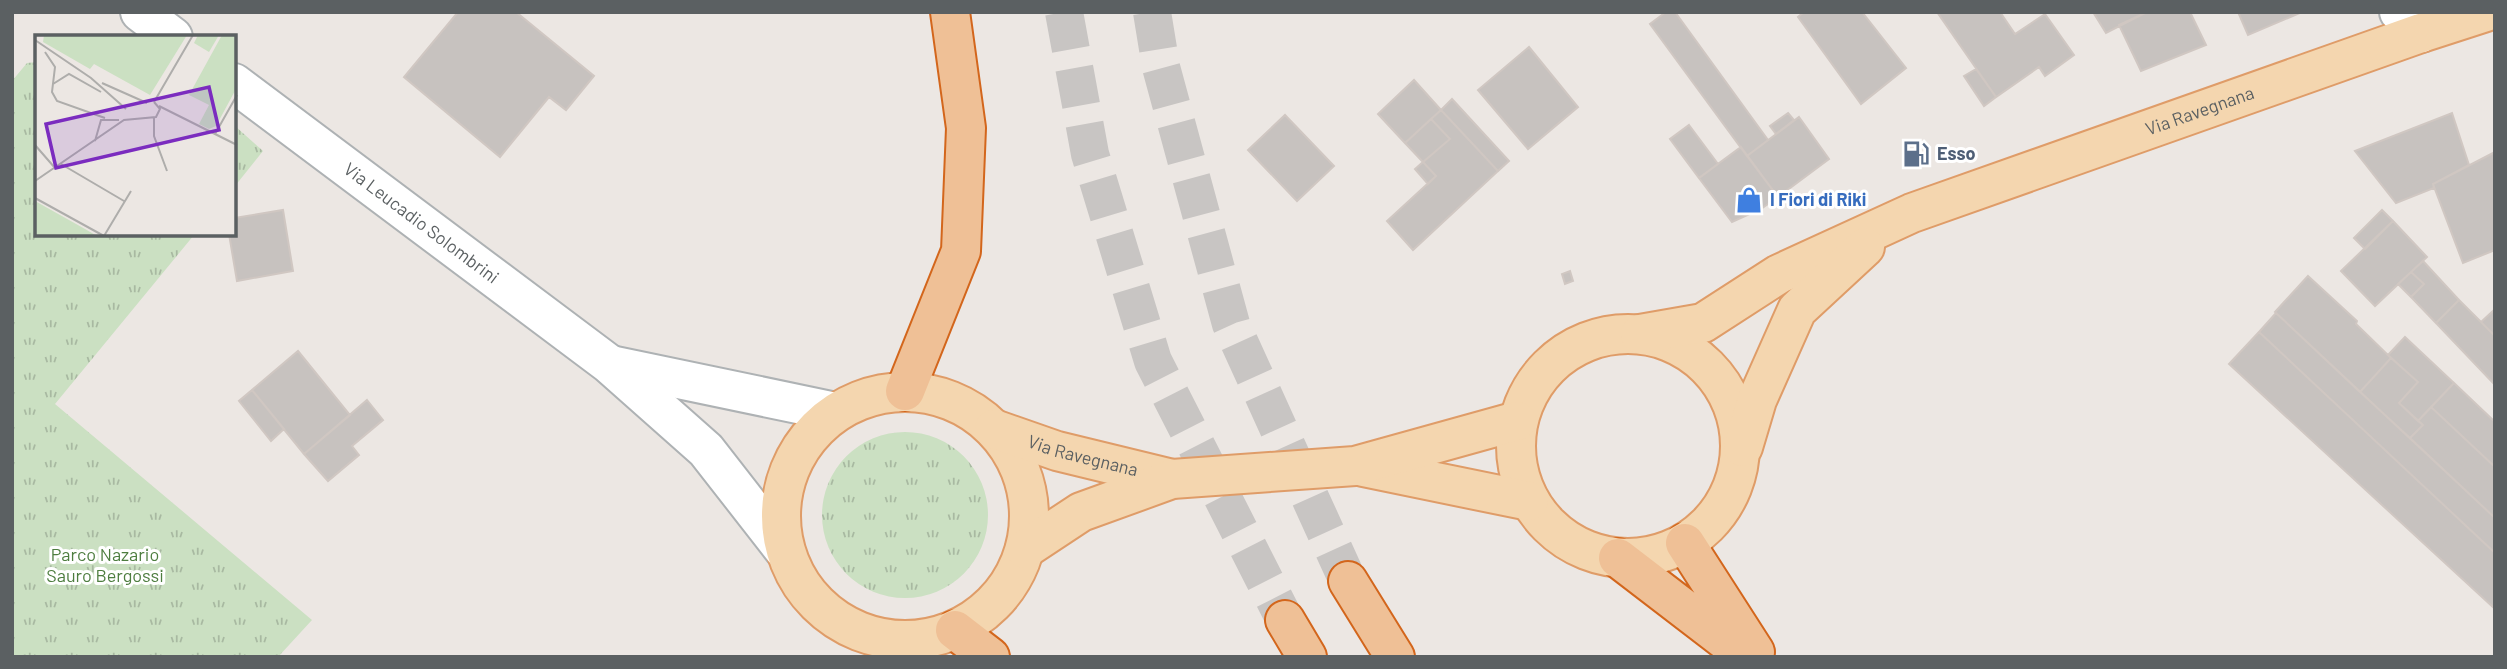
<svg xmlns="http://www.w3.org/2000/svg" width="2507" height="669" font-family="Barlow,sans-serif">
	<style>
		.grass { fill: url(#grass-tufts) }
		.building { fill: #c7c2bf; stroke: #d0c7c2; stroke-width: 2 }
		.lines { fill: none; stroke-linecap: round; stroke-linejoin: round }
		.highway-tunnel { stroke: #c8c5c3; stroke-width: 38; stroke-dasharray: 38 19; stroke-linecap: butt }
		.minor-casing { stroke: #aeb2b4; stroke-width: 42 }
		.major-casing { stroke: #df9c68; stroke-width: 42 }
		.highway-casing { stroke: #d3661c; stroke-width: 42 }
		.minor { stroke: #fff; stroke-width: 38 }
		.major { stroke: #f4d6af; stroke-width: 38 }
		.highway { stroke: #efc096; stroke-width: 38 }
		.labels { text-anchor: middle; stroke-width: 6; stroke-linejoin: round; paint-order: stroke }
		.street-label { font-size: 18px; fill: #5b6062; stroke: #fff }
		.service-label { font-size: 18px; font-weight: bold; fill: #4e5e75; stroke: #fff; text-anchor: start }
		.shop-label { font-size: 18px; font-weight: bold; fill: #366cbe; stroke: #fff; text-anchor: start }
		.park-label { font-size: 18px; fill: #4d7d3f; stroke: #fff }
		.inset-road { fill: none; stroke: #aeadab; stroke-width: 2 }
		.view { fill: #7b2cbf; fill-opacity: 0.15; stroke: #7b2cbf; stroke-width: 3.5 }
		.inset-edge { fill: none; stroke: #5b6062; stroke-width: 3.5 }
	</style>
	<defs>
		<pattern id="grass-tufts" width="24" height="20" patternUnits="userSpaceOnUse" patternTransform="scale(1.75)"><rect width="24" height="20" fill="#cbe0c2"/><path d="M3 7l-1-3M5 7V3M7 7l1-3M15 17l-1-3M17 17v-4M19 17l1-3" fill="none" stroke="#a8b9a1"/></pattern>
	</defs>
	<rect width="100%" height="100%" fill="#ece7e3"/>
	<path class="grass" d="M37,62v172l157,1 -139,169 257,216 -34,37h-266v-576l15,-18z
		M235,126l28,25 -28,35z
		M822 515a83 83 0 1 1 166 0a83 83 0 1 1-166 0Z"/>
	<path class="building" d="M458,12h58l78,64 -28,34 -17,-13 -49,60 -96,-80z
		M1666,12h9l93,128 -21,16 -97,-132z
		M1804,12h58l44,56 -45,36 -63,-87z
		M1937,12h63l15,22 30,-20 29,41 -29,21 -6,-9 -43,30z
		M2093,12h54l-41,21z
		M2147,12h43l16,33 -65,26 -22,-46z
		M2238,12h64l-54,23z
		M1529,47l49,60 -50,42 -50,-59z
		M1976,69l20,28 -12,9 -20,-30z
		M1414,80l27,30 -36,33 -27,-29z
		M1452,99l57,62 -11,10 -57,-61z
		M1441,110l57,61 -85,79 -26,-29 49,-45 -13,-14 27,-23 -19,-20z
		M1788,113l6,7 -18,14 -6,-8z
		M2452,113l17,52 -36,19 1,4 -38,15 -41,-52z
		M1285,115l49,51 -37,35 -49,-51z
		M1799,117l30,42 -51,38 -31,-41z
		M1431,119l19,20 -27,23 -18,-19z
		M1689,125l29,39 -19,14 -29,-39z
		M1741,147l37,50 -17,12 -29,13 -33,-44z
		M2495,152v98l-32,13 -30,-79z
		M1423,162l13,14 -8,8 -13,-15z
		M283,210l10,61 -56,10 -8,-47h5v-16z
		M2382,210l11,11 -28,28 -11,-11z
		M2393,221l34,36 -52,49 -34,-35z
		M2423,261l36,39 -23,23 -25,-26 13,-13 -13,-12z
		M1570,271l3,10 -8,3 -3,-10z
		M2411,272l13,12 -13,13 -13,-13z
		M2308,276l49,45 -1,3 35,34 -31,34 -85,-80z
		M2459,300l36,36v49l-59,-62z
		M2495,309v27l-14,-14z
		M2276,313l219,205v35l-236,-221z
		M2259,332l236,221v56l-266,-245z
		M2405,337l49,46 -36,38 -19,-18 19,-21 -30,-27z
		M298,351l52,64 -46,39 -52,-64z
		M2391,358l27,24 -19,21 24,22 -13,13 -50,-46z
		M2454,383l41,39v45l-64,-60z
		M252,390l32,39 -13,12 -32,-40z
		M367,400l16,20 -31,26 7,9 -31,26 -24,-27z
		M2431,407l64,60v51l-85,-80 13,-13 -5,-4z"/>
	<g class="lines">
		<path class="highway-tunnel" d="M1064,12l26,142 63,207 132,259
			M1152,12l9,55 70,257 117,257"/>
		<g class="minor-casing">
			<g id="minor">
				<path d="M140,12l33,25"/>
				<path d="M2399,12l22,21"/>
				<path id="s1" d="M234,83l375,281 97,86 78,100"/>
				<path d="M611,365l225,47"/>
			</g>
		</g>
		<g class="major-casing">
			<g id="major">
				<circle cx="1628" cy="446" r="112"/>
				<path id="s2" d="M1640,334l63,-11 76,-49 133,-61 509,-180 65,-21"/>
				<circle cx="905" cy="516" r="124"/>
				<path id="s3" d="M994,429l63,22 115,28"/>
				<path d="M1743,447l14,-47 40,-90 68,-63"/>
				<path d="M1363,467l166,34"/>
				<path d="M1025,549l56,-37 91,-33 183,-13 162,-45"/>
			</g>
		</g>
		<g class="highway-casing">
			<path id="highway" d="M905,391l56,-140 5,-123 -16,-116
				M1685,543l70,109
				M1618,558l129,99
				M1348,581l47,76
				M1285,620l22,37
				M955,630l35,27"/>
		</g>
		<use href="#minor" class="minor"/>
		<use href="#major" class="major"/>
		<use href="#highway" class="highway"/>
	</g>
	<defs>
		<g id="fuel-bare" transform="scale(2.1)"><path d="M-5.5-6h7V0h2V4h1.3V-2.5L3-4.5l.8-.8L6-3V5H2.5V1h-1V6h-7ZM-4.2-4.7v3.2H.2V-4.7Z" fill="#5c6f8a" stroke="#fff" stroke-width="2.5" paint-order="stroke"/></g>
		<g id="shop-bare" transform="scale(2.1)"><path d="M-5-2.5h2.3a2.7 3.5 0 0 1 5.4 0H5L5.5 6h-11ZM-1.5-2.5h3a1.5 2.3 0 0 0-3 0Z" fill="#3f7fe0" stroke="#fff" stroke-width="2.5" paint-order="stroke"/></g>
	</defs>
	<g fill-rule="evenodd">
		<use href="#fuel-bare" x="1916" y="154"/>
		<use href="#shop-bare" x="1749" y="200"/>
	</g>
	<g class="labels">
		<g class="street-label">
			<text dy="6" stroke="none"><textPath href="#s2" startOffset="606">Via Ravegnana</textPath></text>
			<text dy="6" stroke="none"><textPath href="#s1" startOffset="234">Via Leucadio Solombrini</textPath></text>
			<text dy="6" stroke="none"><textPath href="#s3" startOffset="93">Via Ravegnana</textPath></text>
		</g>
		<g class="service-label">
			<text x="1937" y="160">Esso</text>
		</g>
		<g class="shop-label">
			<text x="1770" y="206">I Fiori di Riki</text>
		</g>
		<g class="park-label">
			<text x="105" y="561">Parco Nazario<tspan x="105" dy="21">Sauro Bergossi</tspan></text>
		</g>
	</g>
	<g transform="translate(35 35)">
		<rect width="201" height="201" fill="#ece7e3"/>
		<path d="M187,0h14v54l-20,37 -7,3 -10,-5 10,-19 -20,-10zM0,166l50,28 12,7h-62z" fill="#cbe0c2"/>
		<path d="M9,0h143l-37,60 -56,-31 -4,5 -47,-27zM163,0h21l-10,17 -15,-9z" fill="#cbe0c2"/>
		<path class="inset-road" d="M0,5l56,38 35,31M10,17l10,15 -3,25 5,9 48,17M67,48l45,20M18,49l16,-10 32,18M119,67l39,-67M124,71l78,39M119,83v18l13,35M180,99l22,-39M60,106l6,-21h18M0,110l20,23M26,129l63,37M0,146l89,-61 32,-3 4,-8 -6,-7M0,163l69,38M69,201l27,-45"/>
		<path class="view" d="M174,52l10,43 -163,38 -10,-44z"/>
		<rect width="201" height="201" class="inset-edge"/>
	</g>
	<rect width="2507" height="669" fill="none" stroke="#5b6062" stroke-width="28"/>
</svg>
